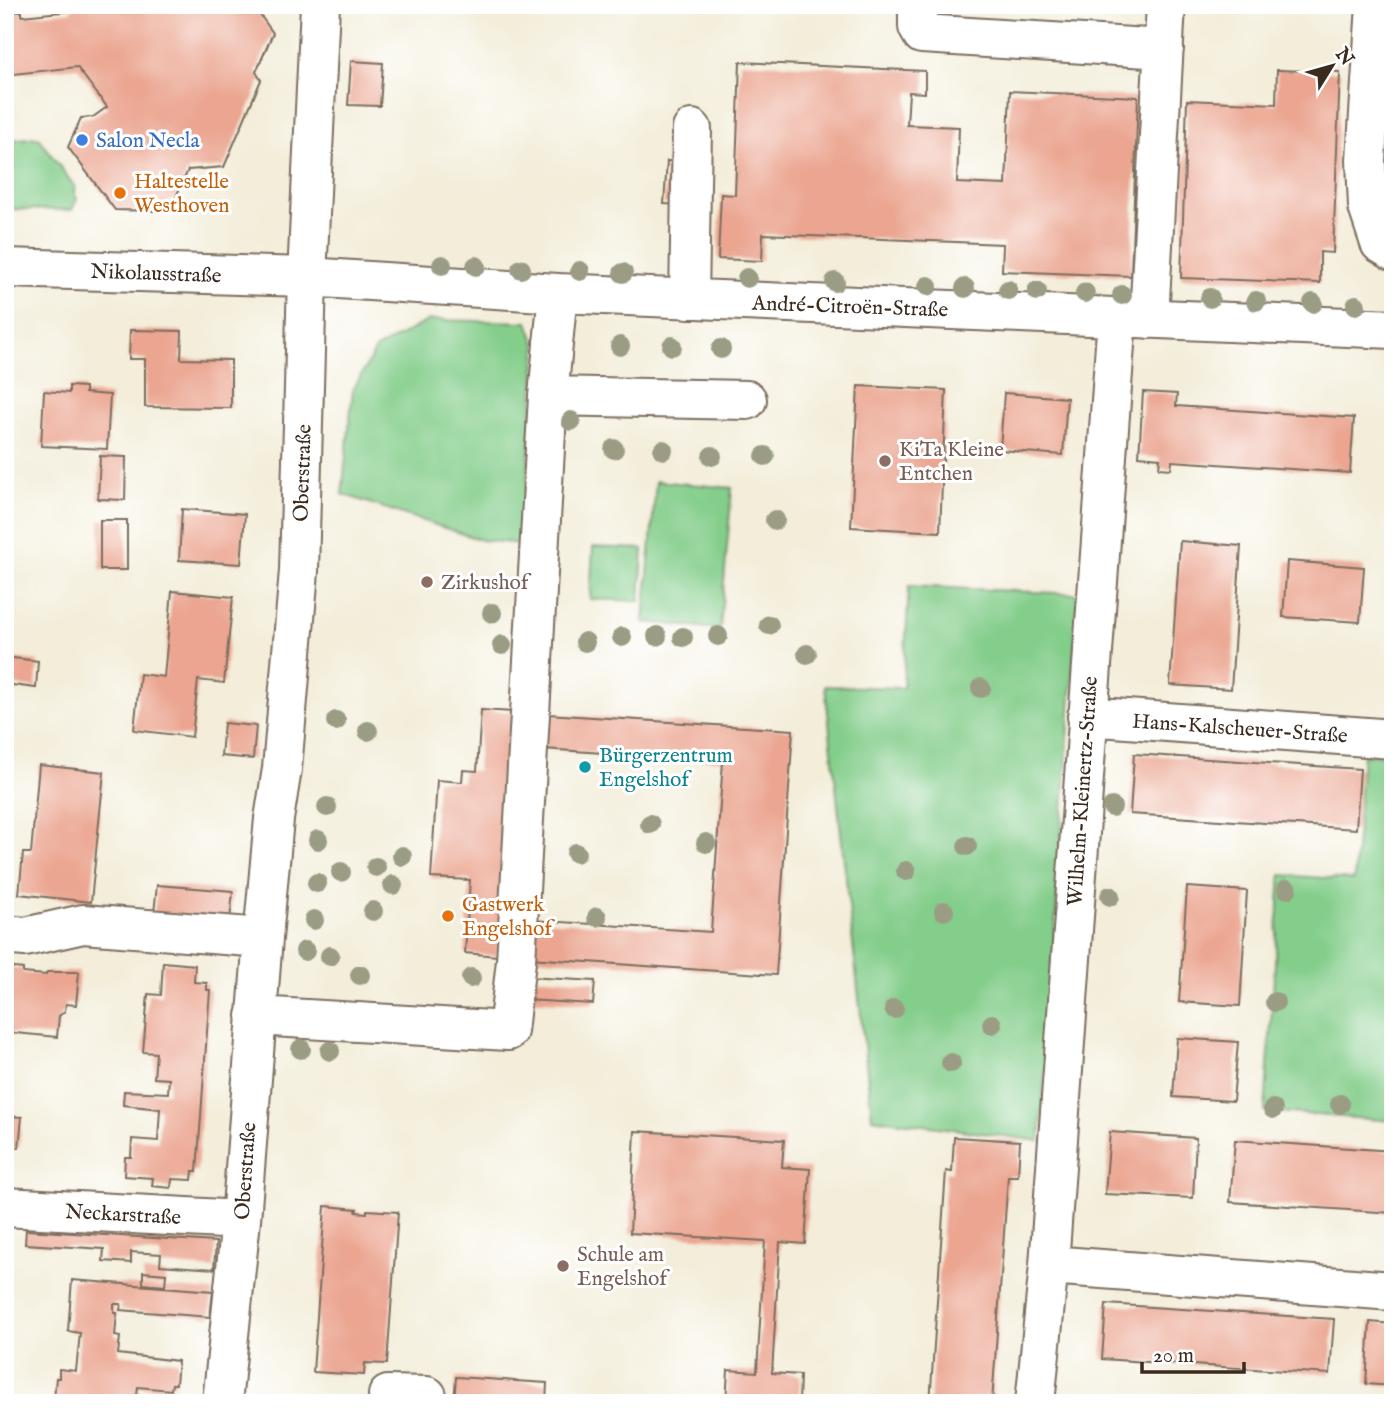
<svg xmlns="http://www.w3.org/2000/svg" width="1398" height="1408" font-family="'IM FELL English',serif">
	<style>
		.green { fill: #84ce8b; stroke: #607c54; stroke-width: 2 }
		.building { fill: #eba590 }
		.lines { fill: none; stroke-linecap: round; stroke-linejoin: round }
		.minor-casing { stroke: #7b6e5f; stroke-width: 42 }
		.minor { stroke: #fff; stroke-width: 38 }
		.tree { fill: #9a9d84 }
		.shop-dot { fill: #3f7fe0; stroke: #fff; stroke-width: 2.5 }
		.food-dot { fill: #e8710a; stroke: #fff; stroke-width: 2.5 }
		.education-dot { fill: #8d6e63; stroke: #fff; stroke-width: 2.5 }
		.culture-dot { fill: #0f9aa8; stroke: #fff; stroke-width: 2.5 }
		.labels { text-anchor: middle; stroke-width: 6; stroke-linejoin: round; paint-order: stroke }
		.shop-label { font-size: 21px; fill: #366cbe; stroke: #fff; text-anchor: start }
		.food-label { font-size: 21px; fill: #c56008; stroke: #fff; text-anchor: start }
		.street-label { font-size: 21px; fill: #3b2a1e; stroke: #fff }
		.education-label { font-size: 21px; fill: #785e54; stroke: #fff; text-anchor: start }
		.culture-label { font-size: 21px; fill: #0d838f; stroke: #fff; text-anchor: start }
	</style>
	<rect width="100%" height="100%" fill="#fff"/>
	<filter id="ink" filterUnits="userSpaceOnUse"><feTurbulence type="fractalNoise" baseFrequency=".0143" numOctaves="2"/><feDisplacementMap in="SourceGraphic" scale="14" xChannelSelector="R" yChannelSelector="G"/><feConvolveMatrix kernelMatrix="1 2 1 2 8 2 1 2 1" color-interpolation-filters="sRGB"/></filter>
	<filter id="wash" filterUnits="userSpaceOnUse"><feTurbulence type="fractalNoise" baseFrequency=".00686" numOctaves="4" result="noise"/><feDisplacementMap in="SourceGraphic" scale="28" xChannelSelector="R" yChannelSelector="G"/><feGaussianBlur stdDeviation="1.57" result="paint"/><feColorMatrix in="noise" values="0 0 0 0 0 0 0 0 0 0 0 0 0 0 0 0 0 1.4 0 .05"/><feComposite in="paint" operator="in"/></filter>
	<g filter="url(#wash)">
		<rect width="100%" height="100%" fill="#f3edd9"/>
		<path class="green" d="M38,137l37,50 -1,6 3,6 -5,11 -67,-1v-58l5,-11z
			M429,320l99,2 9,25 -15,197 -41,-4 -139,-46 11,-104 23,-41z
			M656,481l76,7 -12,141 -76,-7z
			M593,547l50,2 -3,52 -50,-2z
			M909,586l169,8 -38,547 -168,-23 -47,-432 78,2z
			M1363,754l30,2v365l-128,-10 16,-236 73,5z"/>
		<g id="blocks">
			<path class="building" d="M73,5h180l20,28 -17,39 5,8 -37,87 -36,3 -12,27 -19,14 -42,-1 -47,-63 13,-29 12,-1 14,-10 -30,-40 -72,8v-62l17,-2v5l49,-5z
				M351,61l32,2 -3,43 -32,-1z
				M740,62l185,9v22l-16,-1 -2,33 52,2 -2,56 49,2 4,-94 128,6 -7,179 -129,-5 1,-27 -240,-10 -1,27 -44,-2 3,-65 14,1z
				M1277,70l63,2 -7,181 -13,-1v31l-139,-5 6,-178 89,4z
				M667,161l33,2 -2,43 -34,-2z
				M130,330l52,1 -1,28 50,1v48l-86,-1v-48h-16z
				M69,386l16,1v6l25,2 -3,54 -66,-3 3,-55 25,2z
				M858,386l88,4 -6,142 -89,-5z
				M1143,392l34,2 -1,12 178,12 -4,55 -178,-12 -1,8 -12,-1 1,-10 -21,-2z
				M1004,393l63,5 -4,57 -63,-5z
				M100,456l26,1 -1,43 -27,-1z
				M182,509l63,5 -4,50 -62,-4z
				M100,520h27v50h-27z
				M1180,541l61,5 -10,143 -61,-4z
				M1287,561l77,6 -4,55 -77,-5z
				M172,591l61,6 -9,86 -26,-3 -6,57 -58,-7 6,-56 24,3z
				M5,657l33,4 -2,27 -31,-4z
				M481,710l32,2 -16,244 -32,-3 5,-73 -39,-2 6,-98 25,2 1,-12 14,1z
				M547,714l246,16 -17,245 -246,-17 2,-38 179,12 12,-171 -179,-12z
				M224,723l32,3 -3,33 -32,-3z
				M1134,754l226,15 -4,60 -226,-15z
				M39,765l65,7 -13,130 -72,-8 4,-41h8z
				M157,885l76,6 -3,29 -76,-7z
				M1187,887l60,4 -7,115 -61,-4z
				M163,962l32,3 -1,17 13,1v7h3l-13,181h-4l-1,9 -20,-1 -1,9 -19,-2 1,-8 -29,-2 1,-19h6l1,-18 26,2 2,-32 -37,-4 1,-14 44,2 1,-14 -15,-1 2,-25 -13,-1 5,-58 13,1z
				M6,967l17,2v4l23,2 1,-3h32l-3,33 -10,-1 -1,7 -6,5 -2,21 -52,-5z
				M528,977l67,4 -2,23 -67,-4z
				M1177,1038l61,4 -5,59 -60,-4z
				M5,1116l17,1 -3,31 -14,-1z
				M635,1131l149,9 -2,27 28,2 -5,75 -25,-2 -8,131 28,2 -1,28h-73l2,-33 29,2 8,-131 -135,-8z
				M1110,1132l86,6 -3,60 -88,-4z
				M954,1137l66,4 -2,35h-10l-16,227h-62l16,-232 6,1z
				M1235,1140l158,11v62l-163,-11z
				M325,1206l32,3 -1,3 11,1v-3l31,2 -11,152 -22,-1 -1,12 -51,-3z
				M26,1230l190,12 -2,27 -54,-4 1,-11 -30,-2v11l-28,-2 1,-12 -79,-5z
				M143,1272l23,2 -1,12 -22,-2z
				M72,1280l141,11 -3,26 -90,-7 1,-6h-7v9h3l-2,23 5,1 -2,17 60,7 -2,23h-4l-1,6 -33,-3 -2,16h-80v-4h-2l2,-21h3v-9l17,2 4,-38 -12,-2z
				M1106,1304l228,15 -4,55 -228,-15z
				M1370,1322l23,2v62l-27,-2z
				M456,1377l91,6 -1,20h-92z"/>
		</g>
	</g>
	<g filter="url(#ink)">
		<use href="#blocks" fill-opacity="0" stroke="#7b6e5f" stroke-width="2"/>
		<g class="lines">
			<g class="minor-casing">
				<path id="minor" d="M918,5v22l4,7 242,15
					M1376,5l-10,155 2,47 12,36 13,8
					M5,268l302,9 251,16 835,36
					M689,299l3,-170
					M1149,319l17,-314
					M548,396l199,4
					M1087,716l306,23
					M5,935l20,2 58,-13 180,14
					M256,1016l252,15 8,-70 32,-565 10,-103
					M5,1207l236,13
					M1049,1265l344,26
					M388,1395l39,1v7
					M222,1403l19,-183 22,-282 11,-119 8,-50 17,-198 8,-294 13,-272
					M1035,1403l14,-138 68,-948"/>
			</g>
			<use href="#minor" class="minor"/>
		</g>
		<g class="tree">
			<circle cx="442" cy="265" r="10"/>
			<circle cx="476" cy="266" r="10"/>
			<circle cx="521" cy="269" r="10"/>
			<circle cx="580" cy="271" r="10"/>
			<circle cx="623" cy="273" r="10"/>
			<circle cx="747" cy="278" r="10"/>
			<circle cx="835" cy="282" r="10"/>
			<circle cx="928" cy="286" r="10"/>
			<circle cx="965" cy="288" r="10"/>
			<circle cx="1008" cy="290" r="10"/>
			<circle cx="1037" cy="291" r="10"/>
			<circle cx="1085" cy="293" r="10"/>
			<circle cx="1122" cy="295" r="10"/>
			<circle cx="1210" cy="298" r="10"/>
			<circle cx="1256" cy="301" r="10"/>
			<circle cx="1313" cy="303" r="10"/>
			<circle cx="1356" cy="305" r="10"/>
			<circle cx="620" cy="346" r="10"/>
			<circle cx="672" cy="346" r="10"/>
			<circle cx="721" cy="349" r="10"/>
			<circle cx="571" cy="421" r="10"/>
			<circle cx="614" cy="449" r="10"/>
			<circle cx="663" cy="450" r="10"/>
			<circle cx="712" cy="456" r="10"/>
			<circle cx="765" cy="456" r="10"/>
			<circle cx="775" cy="520" r="10"/>
			<circle cx="492" cy="613" r="10"/>
			<circle cx="769" cy="625" r="10"/>
			<circle cx="657" cy="636" r="10"/>
			<circle cx="718" cy="636" r="10"/>
			<circle cx="622" cy="637" r="10"/>
			<circle cx="683" cy="637" r="10"/>
			<circle cx="585" cy="642" r="10"/>
			<circle cx="502" cy="645" r="10"/>
			<circle cx="807" cy="654" r="10"/>
			<circle cx="981" cy="688" r="10"/>
			<circle cx="336" cy="721" r="10"/>
			<circle cx="368" cy="731" r="10"/>
			<circle cx="327" cy="807" r="10"/>
			<circle cx="1112" cy="807" r="10"/>
			<circle cx="650" cy="824" r="10"/>
			<circle cx="318" cy="840" r="10"/>
			<circle cx="706" cy="843" r="10"/>
			<circle cx="967" cy="846" r="10"/>
			<circle cx="576" cy="853" r="10"/>
			<circle cx="402" cy="856" r="10"/>
			<circle cx="376" cy="867" r="10"/>
			<circle cx="906" cy="871" r="10"/>
			<circle cx="341" cy="872" r="10"/>
			<circle cx="317" cy="883" r="10"/>
			<circle cx="393" cy="885" r="10"/>
			<circle cx="1287" cy="889" r="10"/>
			<circle cx="1110" cy="896" r="10"/>
			<circle cx="373" cy="911" r="10"/>
			<circle cx="944" cy="911" r="10"/>
			<circle cx="597" cy="917" r="10"/>
			<circle cx="314" cy="920" r="10"/>
			<circle cx="305" cy="951" r="10"/>
			<circle cx="330" cy="956" r="10"/>
			<circle cx="360" cy="975" r="10"/>
			<circle cx="471" cy="978" r="10"/>
			<circle cx="1275" cy="1002" r="10"/>
			<circle cx="894" cy="1009" r="10"/>
			<circle cx="992" cy="1024" r="10"/>
			<circle cx="301" cy="1049" r="10"/>
			<circle cx="330" cy="1051" r="10"/>
			<circle cx="951" cy="1063" r="10"/>
			<circle cx="1340" cy="1104" r="10"/>
			<circle cx="1273" cy="1109" r="10"/>
		</g>
	</g>
	<circle class="shop-dot" cx="82" cy="140" r="7"/>
	<g class="food-dot">
		<circle cx="120" cy="193" r="7"/>
		<circle cx="448" cy="916" r="7"/>
	</g>
	<g class="education-dot">
		<circle cx="885" cy="461" r="7"/>
		<circle cx="427" cy="582" r="7"/>
		<circle cx="563" cy="1266" r="7"/>
	</g>
	<circle class="culture-dot" cx="585" cy="767" r="7"/>
	<g class="labels">
		<g class="shop-label">
			<text x="96" y="147">Salon Necla</text>
		</g>
		<g class="food-label">
			<text x="134" y="188">Haltestelle<tspan x="134" dy="24">Westhoven</tspan></text>
			<text x="462" y="911">Gastwerk<tspan x="462" dy="24">Engelshof</tspan></text>
		</g>
		<g class="street-label">
			<text transform="translate(156 273) rotate(2)" y="7">Nikolausstraße</text>
			<text transform="translate(850 306) rotate(2)" y="7">André-Citroën-Straße</text>
			<text transform="translate(302 473) rotate(-88)" y="7">Oberstraße</text>
			<text transform="translate(1240 728) rotate(4)" y="7">Hans-Kalscheuer-Straße</text>
			<text transform="translate(1082 791) rotate(-86)" y="7">Wilhelm-Kleinertz-Straße</text>
			<text transform="translate(245 1171) rotate(-86)" y="7">Oberstraße</text>
			<text transform="translate(123 1214) rotate(3)" y="7">Neckarstraße</text>
		</g>
		<g class="education-label">
			<text x="899" y="456">KiTa Kleine<tspan x="899" dy="24">Entchen</tspan></text>
			<text x="441" y="589">Zirkushof</text>
			<text x="577" y="1261">Schule am<tspan x="577" dy="24">Engelshof</tspan></text>
		</g>
		<g class="culture-label">
			<text x="599" y="762">Bürgerzentrum<tspan x="599" dy="24">Engelshof</tspan></text>
		</g>
	</g>
	<rect width="1398" height="1408" fill="none" stroke="#fff" stroke-width="28"/>
	<g transform="translate(1332 66) rotate(53)" stroke="#ffffff" stroke-width="5" paint-order="stroke">
	<path d="M0-5L12 26L0 18L-12 26Z" fill="#3b2a1e"/>
	<text y="-10" font-size="19" font-weight="bold" text-anchor="middle" fill="#3b2a1e">N</text>
	</g>
	<path d="M1142 1362v10h102v-10" fill="none" stroke="#3b2a1e" stroke-width="3.5"/>
	<text x="1153" y="1362" font-size="21" fill="#3b2a1e" stroke="#ffffff" stroke-width="5" paint-order="stroke">20 m</text>
</svg>
